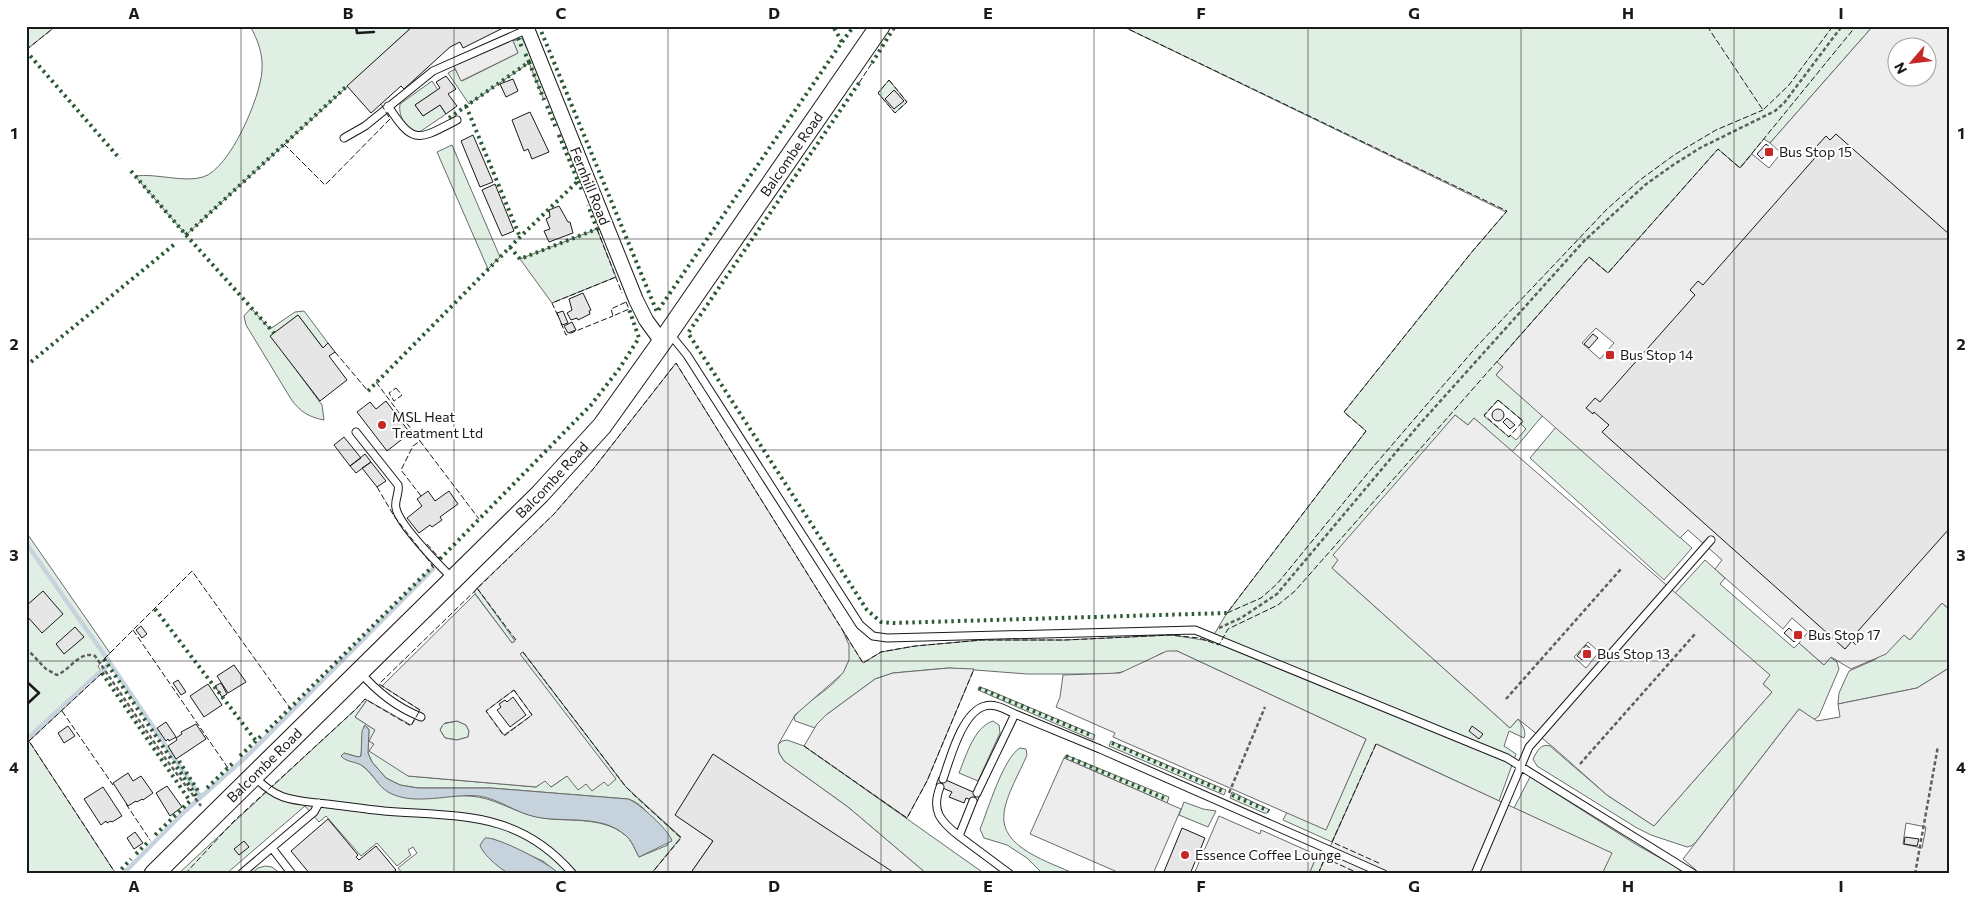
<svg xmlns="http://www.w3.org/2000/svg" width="1975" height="900" font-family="Commissioner,sans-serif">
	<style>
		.green { fill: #e0efe3; stroke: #6a6a6a; fill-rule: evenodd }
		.parking { fill: #ededed; stroke: #6a6a6a; fill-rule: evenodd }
		.water { fill: #c6d2dc; stroke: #6a6a6a }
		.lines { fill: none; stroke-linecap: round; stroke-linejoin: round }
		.stream { stroke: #c6d2dc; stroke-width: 4.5 }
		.building { fill: #e6e6e6; stroke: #1a1a1a }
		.service-casing { stroke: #1a1a1a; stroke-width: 9 }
		.minor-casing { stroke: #1a1a1a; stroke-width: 16 }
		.secondary-casing { stroke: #1a1a1a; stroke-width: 21 }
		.path { stroke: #5f5f5f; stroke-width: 2.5; stroke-dasharray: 4 2.5; stroke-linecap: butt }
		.service { stroke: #fff; stroke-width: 7 }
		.minor { stroke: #fff; stroke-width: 14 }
		.secondary { stroke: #fff; stroke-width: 19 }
		.hedge { stroke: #2b5a34; stroke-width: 4; stroke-dasharray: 2.5 4; stroke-linecap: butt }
		.fence { stroke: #1a1a1a; stroke-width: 1; stroke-dasharray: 6 2.5; stroke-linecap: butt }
		.wall { stroke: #1a1a1a; stroke-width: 2.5 }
		.grid { fill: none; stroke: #1a1a1a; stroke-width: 1; stroke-opacity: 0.55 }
		.poi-dot { fill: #c62828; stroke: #fff; stroke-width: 2 }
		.labels { text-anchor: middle; stroke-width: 4; stroke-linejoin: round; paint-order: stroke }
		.poi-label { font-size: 14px; fill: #1a1a1a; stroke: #fff; text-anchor: start }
		.street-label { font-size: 14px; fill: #1a1a1a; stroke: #fff }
		.neatline { fill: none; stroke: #1a1a1a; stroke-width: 2 }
		.grid-label { font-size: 16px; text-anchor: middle; font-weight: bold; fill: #1a1a1a }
	</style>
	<rect width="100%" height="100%" fill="#fff"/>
	<path class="green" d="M26,26h30l-30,24z
		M250,26h163l-227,209 -51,-59c22,-3 48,7 68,1 27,-8 58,-81 59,-107 1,-16 -4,-30 -12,-44z
		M1122,26h751l-103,117 -6,-4 -24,29 -22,-18 -110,123 -18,-15 -92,104 5,5 -7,8 47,40 -31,37 -38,-34 -6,7 -13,-10 -123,153 178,160 8,-9c4,6 9,12 6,19l-15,-7 -5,15 12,8 -17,47 -122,-57 -45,98 -49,-22 4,-8 39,17 40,-90 -189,-88 -15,2 -34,18 -18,3h-83l-78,-6 -56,5 -18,6 -49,36 -11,13 -20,-7 -1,-4 5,-6c28,-26 64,-36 43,-82l21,34 18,-11 34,-6 67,-6h83l106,-5 39,6 17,-28 139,-182 -22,-19 127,-159 35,-41zM1498,400l25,21 -2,3 5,5 -10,11 -6,-5 -1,2 -25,-21z
		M522,38l12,24 13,35 -3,3 -15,-37 -60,41 -21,-31 7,-4 7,12 56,-28 -5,-12z
		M889,80l18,22 -12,11 -17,-20z
		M432,81l6,9 -23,15 8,11 17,-11 6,9 -28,19c-12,-3 -20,-17 -18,-29z
		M452,145l48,112 -12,12 -51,-117z
		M597,229l19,48 -64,26 -32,-44z
		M251,308l19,21 25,-17 9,-1 24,32 -5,5 -25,-33 -27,21 51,69 2,15c-15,-3 -24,-8 -33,-21l-45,-74 -2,-9z
		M1556,427l136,121 -28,32 -134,-122z
		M26,532l84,121 -12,13 4,7 -73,68 87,133h-90z
		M1705,560l20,18 -5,6 74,64 5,-5 25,22 6,-8 7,5 2,7 -20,47 -4,3 -4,-1 -12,-9 -103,133 -5,4 -4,1 -36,-12 -14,-7 -100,-62 -4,-7c4,-8 8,-16 17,-13l57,49 47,31 118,-134 -9,-8 6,-9 -94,-82z
		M477,588l39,52 -4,3 -38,-51z
		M1942,603l7,6v59l-32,20 -79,16 1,-11 10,-22 25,-11 16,-11 14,-14 6,5z
		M523,652l103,135 55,51 -30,36h-92l-16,-13 -50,-22 6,27 11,8h-107l-5,-6 19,-15 -4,-6 -5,3 3,5 -14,11 -20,-23 -16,13 -35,-40 -7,6 -14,-16 -79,68h-48l178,-165 9,-10 2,1 -12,17 20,13 -5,11 38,35 128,11 9,-7 6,7 16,-11 19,8 18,-2 3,3 -88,-131zM364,726l3,1 2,3 -1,23 4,9 14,16 14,7 18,3h73l137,11c19,5 30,30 40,46l-29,12c-4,-7 -7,-17 -14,-22 -24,-20 -60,-12 -88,-18 -24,-5 -43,-20 -68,-21 -24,-2 -47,6 -72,-1 -14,-4 -21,-16 -31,-26 -6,-6 -15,-11 -22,-16l14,4 3,-1z
		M979,687l7,2 109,46 -2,5 -115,-50z
		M457,721l9,4 3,6 -1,6 -11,3 -12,-2 -5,-8 3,-6z
		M993,721l6,4 1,8 -22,48 -19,-8c7,-17 15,-46 34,-52z
		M787,740l17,6 181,128h-58l-79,-67 -64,-46 -5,-8 -2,-7 5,-5z
		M1111,741l115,49 -2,5 -115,-49z
		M1020,748l6,1 1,6c-7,17 -21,40 -23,58 -5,35 46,49 71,61h-32l-16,-16 -20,-13 -23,-7 -4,-9c8,-19 23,-71 40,-81z
		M1066,755l103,42 -2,6 -103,-45z
		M1530,777l107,68 41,23 5,6h-81l9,-21 -97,-45z
		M1232,792l38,18 -3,3h-3l-34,-15z
		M1184,802l19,7 13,2 -8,16 -29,-12z
		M1317,855l8,3 -7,16h-9z
		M265,866l7,1 9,7h-30l7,-6z"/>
	<path class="parking" d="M1873,26h76v583l-7,-6 -32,37 -6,-5 -18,19 -35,15 -20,-12 -7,8 -25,-22 9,-11 -16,-14 -9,11 -68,-60 7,-9 -34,-30 -8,8 -184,-163 7,-8 -6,-5 92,-105 19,16 110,-124 22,19 12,-14 17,14 12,-15 -11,-10zM1898,48h30v30h-30zM1596,328l18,15 -14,16 -18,-16z
		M511,36l7,17 -57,28 -9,-19z
		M676,363l166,266 7,16v15l-6,13 -48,42 -17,30 1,8 5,8 64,46 79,67h-31l-220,-59 37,26 -23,33h-39l30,-37 -55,-50 -103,-135 -3,2 96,125 -8,7 -4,-4 -12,9 -6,-7 -8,6 -11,-14 -16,11 -6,-6 -9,6 -128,-11 -39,-25 5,-7 -5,-3 6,-11 -20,-13 12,-17 44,25 9,-15 -38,-24 93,-92 37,49 3,-2 -38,-53 77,-74 40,-46zM514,690l18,25 -28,20 -18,-24zM457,721l9,4 3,6 -1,6 -11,3 -12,-2 -5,-8 2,-4 3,-3z
		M1455,415l13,10 6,-7 296,257 -7,9 9,8 -118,134 -47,-31 -54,-48 -35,-28 -8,9 -178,-160 6,-8 -5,-5zM1588,642l11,10 -13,16 -12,-11z
		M1167,651h10l189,88 -40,91 -213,-93 2,-4 -59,-26 4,-10 3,-22 57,-2z
		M949,668l25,1 -47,112 -20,37 -103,-72 13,-22 9,-9 49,-36 18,-6z
		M1949,668v206h-255l2,-4 -13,-11 116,-150 18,12 23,-4 -2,-13 79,-16zM1906,823l20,4 -4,21 -19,-4z
		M1376,744l236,109 -10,21h-284z
		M1064,758l117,51 -28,65h-31l-92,-40z
		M1219,816l41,18 1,-4 56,25 -8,19h-115z"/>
	<path class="water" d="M365,725l4,5 -1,23 4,9 14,16 14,7 18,3h73l137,11c10,3 42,32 44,42l-33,16c-4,-7 -7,-17 -14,-22 -24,-21 -60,-12 -89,-18 -20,-4 -37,-18 -57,-21 -28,-3 -65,11 -91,-4 -10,-6 -15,-18 -24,-25 -7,-6 -17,-4 -23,-11l3,-3 14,4 3,-1 1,-25z
		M485,838c11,-2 66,26 74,36 -15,0 -33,3 -48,0 -8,-2 -29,-20 -31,-29z"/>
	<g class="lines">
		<path class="stream" d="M26,543l84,120 -84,77
			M110,663l89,132
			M123,874l61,-62 62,-55 187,-188"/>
	</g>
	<path class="building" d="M413,26h94l-44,22 -3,-6 -10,5 -46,42 -3,-3 -30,27 -24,-27z
		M446,76l10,13 -8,5 9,12 -11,8 -6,-9 -17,11 -8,-11 25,-17 -4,-6z
		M513,79l5,12 -12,6 -6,-13z
		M894,90l10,11 -10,8 -9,-10z
		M530,112l19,40 -17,7 -4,-10 -4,2 -12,-31z
		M1836,134l113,100v295l-91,102 6,6 -8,8 -4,-4 -7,8 -243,-217 7,-7 -15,-13 -1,2 -7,-6 9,-10 5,4 95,-107 -5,-5 8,-9 5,4 118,-134 -5,-4 10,-11 4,4z
		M473,135l20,47 -13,5 -19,-46z
		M1766,144l5,4 -9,11 -5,-5z
		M495,184l19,47 -12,5 -20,-46z
		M559,206l9,16h2l3,11 -24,9 -5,-11 6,-2 -4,-10 4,-2 -1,-7z
		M583,293l8,17 -2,1 1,3 -12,6 -1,-2 -6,2 -4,-7 5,-3 -3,-11z
		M563,311l5,12 -6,2 -5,-12z
		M298,315l25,33 5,-5 7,9 -6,4 18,24 -27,21 -50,-65z
		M572,322l4,8 -8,3 -4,-7z
		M1593,334l5,4 -9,10 -5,-4z
		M386,401l24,32 -23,18 -30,-39 13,-10 6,7z
		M1492 415a6 6 0 1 1 12 0a6 6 0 1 1-12 0Z
		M1507,418l8,7 -5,4 -7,-7z
		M344,437l17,21 -11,8 -16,-21z
		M365,454l6,8 -15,11 -6,-7z
		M371,462l15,19 -9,6 -15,-19z
		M428,491l7,10 14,-10 9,13 -18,13 2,3 -10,7 -2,-2 -11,8 -12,-15 15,-12 -5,-7z
		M43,591l20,23 -21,19 -16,-18v-9z
		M141,626l6,8 -5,4 -6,-8z
		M75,627l9,10 -20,17 -8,-10z
		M1789,628l10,9 -5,5 -10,-9z
		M1586,645l5,4 -9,11 -5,-4z
		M234,665l12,17 -18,11 -11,-17z
		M178,680l8,12 -5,3 -8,-12z
		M221,683l6,11 -5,3 -7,-11z
		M208,684l14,21 -18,12 -14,-21z
		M513,697l13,18 -16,12 -13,-17 4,-3 -2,-3 6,-4 2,2z
		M166,722l10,15 -7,4 -1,-2 -2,2 -9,-13z
		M196,724l10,15 -30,20 -8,-13 9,-6 -1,-2 6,-4 -1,-2z
		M68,726l7,10 -11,7 -6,-10z
		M1472,726l11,8 -4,5 -10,-8z
		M713,754l183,120h-206l23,-33 -38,-26z
		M128,773l5,8 8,-5 12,17 -10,7 -1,-1 -5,3 -1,-1 -8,5 -15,-23z
		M939,777l41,18 -3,7 -11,-4 -2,5 -15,-6 3,-5 -16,-7z
		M167,786l15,21 -12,9 -14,-23z
		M103,787l19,29 -10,6 -1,-1 -4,2 -1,-2 -5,4 -17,-26z
		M328,819l30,36 -2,2 3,3 17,-14 20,24 -5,4h-81l-19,-23z
		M1182,828l23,10 -15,36h-27z
		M135,832l8,11 -9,6 -7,-11z
		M1905,837l14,2 -2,7 -13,-2z
		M244,841l5,6 -10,8 -5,-6z"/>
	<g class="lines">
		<g class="service-casing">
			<path id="service" d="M388,106c26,40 30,34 69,14
				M344,138l21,-12 68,-55 95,-42
				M670,334l17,21 173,270 13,11 14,2 308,-8 312,128 187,116
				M356,432l42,53c2,8 -4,15 -2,23 3,17 44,58 57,71
				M360,672c17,20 36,35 61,45
				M254,776c24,26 40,24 73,28 18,2 37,5 57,7 75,6 134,-1 189,63
				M943,779c7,-20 19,-67 42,-73 10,-3 21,4 30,8
				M940,787c-9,24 0,34 19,49
				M977,793l38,-79 85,35 284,125
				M973,801l-14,35 51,38
				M272,848l20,26
				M241,874l73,-62 5,-9
				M1475,874l54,-127 182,-207"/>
		</g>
		<g class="minor-casing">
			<path id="minor" d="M526,26l110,274 10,20 16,22"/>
		</g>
		<g class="secondary-casing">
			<g id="secondary">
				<path id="s1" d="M154,874l386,-380 62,-68 60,-84 218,-316"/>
			</g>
		</g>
		<path class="path" d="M1219,628l22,-10 36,-24 141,-168 166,-185 61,-56 28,-20 27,-17 75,-37 9,-8 58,-77
			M26,648l20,21 11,6c13,-5 23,-25 38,-19l70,102 36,48
			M1506,699l115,-130
			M1580,764l115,-130
			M1229,793l36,-86
			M1915,874l23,-128"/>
		<use href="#service" class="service"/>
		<use href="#minor" class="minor"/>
		<use href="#secondary" class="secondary"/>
		<path class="hedge" d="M539,26l118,286 185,-270 -9,-16
			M518,38l5,12
			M842,42l12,-16
			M26,51l94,108
			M529,62l15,38
			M872,63l23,-37
			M859,83l-171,250 179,277 14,12 12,1 334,-10
			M466,106l54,131
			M547,106l9,22
			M449,118l80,-56 -5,-11
			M131,171l55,64 161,-149
			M578,181l5,12
			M186,235l88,98
			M510,247l10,12 77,-30 -9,-24
			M26,366l150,-123
			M368,391l152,-154 58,-56 -20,-48
			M440,559l151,-154 28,-36 20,-31 -10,-29
			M155,609l101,132
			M104,659l93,138
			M102,673l88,128 -36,35
			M979,688l114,48
			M266,732l167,-166
			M1112,743l113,49
			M240,756l21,-20
			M1066,756l100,43
			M179,761l21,33
			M207,788l27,-26
			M1232,795l37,16
			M136,854l14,-14
			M117,874l14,-15"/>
		<path class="fence" d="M1122,26l385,185 -36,42 -127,159 22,19 -139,182
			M1707,26l56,84 26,-25 44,-59
			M26,50l30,-24
			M889,80l18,22 -12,11 -17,-20z
			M859,83l13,-20
			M284,144l41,41 65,-66 -9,-15
			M597,229l25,64
			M626,302l3,7 -16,7 -2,-7z
			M558,316l-6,-13 64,-26
			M561,323l5,12 47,-19
			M335,352l33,39
			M376,382l44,59
			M396,388l6,7 -8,6 -5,-8z
			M1498,400l25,21 -14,16 -25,-22z
			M377,487l17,29 39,50
			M421,496l-20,-26 12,-24 7,-5 59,78
			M427,544l13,15
			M477,588l39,52
			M1227,613l34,-15 16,-14 90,-110 111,-129 129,-136 33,-29 34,-25 42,-25 47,-20
			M133,630l95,138
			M523,652l103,135 9,9 46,42 -30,36
			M104,659l88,-88 98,137
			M102,673l-73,68 87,133
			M514,690l18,25 -28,21 -18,-25z
			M62,711l51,74
			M1376,744l-44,98 49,22
			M804,746l103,72 20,-37 47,-112
			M126,804l24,36
			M185,874l49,-53 122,-112 9,-10 46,27 9,-16 -41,-26 175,-170 40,-46 82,-105 187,300 18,-11 34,-6 67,-6h83l106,-5 28,3 20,7 9,-16 50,-24 17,-14 294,-334 19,16 110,-124 22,19 116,-142
			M1318,874l7,-16 35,16"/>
		<path class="wall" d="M359,26h-3l1,7 17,-1
			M26,681l13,12 -13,12"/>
	</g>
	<path class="grid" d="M241,26v848M454,26v848M668,26v848M881,26v848M1094,26v848M1308,26v848M1521,26v848M1734,26v848M26,239h1923M26,450h1923M26,661h1923"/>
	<g class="poi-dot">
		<rect x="1764" y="147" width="10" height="10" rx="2.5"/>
		<rect x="1605" y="350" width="10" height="10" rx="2.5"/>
		<circle cx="382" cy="425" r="5"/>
		<rect x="1793" y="630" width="10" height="10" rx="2.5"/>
		<rect x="1582" y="649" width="10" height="10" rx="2.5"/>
		<circle cx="1185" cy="855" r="5"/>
	</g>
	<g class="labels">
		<g class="poi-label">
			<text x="1779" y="157">Bus Stop 15</text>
			<text x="1620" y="360">Bus Stop 14</text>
			<text x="392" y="422">MSL Heat<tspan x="392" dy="16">Treatment Ltd</tspan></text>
			<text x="1808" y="640">Bus Stop 17</text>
			<text x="1597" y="659">Bus Stop 13</text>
			<text x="1195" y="860">Essence Coffee Lounge</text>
		</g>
		<g class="street-label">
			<text dy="5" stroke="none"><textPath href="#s1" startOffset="965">Balcombe Road</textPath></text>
			<text transform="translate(590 186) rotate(68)" y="5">Fernhill Road</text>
			<text dy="5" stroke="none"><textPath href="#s1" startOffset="560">Balcombe Road</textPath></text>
			<text dy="5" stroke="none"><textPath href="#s1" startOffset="155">Balcombe Road</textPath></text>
		</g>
	</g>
	<rect width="1975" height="900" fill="none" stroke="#ffffff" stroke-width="55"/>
	<g transform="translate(1912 62) rotate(242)"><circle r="24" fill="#ffffff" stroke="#a3a3a3"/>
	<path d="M0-4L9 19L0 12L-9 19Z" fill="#c62828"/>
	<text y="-8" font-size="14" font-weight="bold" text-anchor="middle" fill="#1a1a1a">N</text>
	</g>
	<rect x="28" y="28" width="1920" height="844" class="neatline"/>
	<g class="grid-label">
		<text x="134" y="19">A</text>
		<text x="348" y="19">B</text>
		<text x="561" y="19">C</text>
		<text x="774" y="19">D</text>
		<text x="988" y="19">E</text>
		<text x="1201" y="19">F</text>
		<text x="1414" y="19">G</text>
		<text x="1628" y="19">H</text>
		<text x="1841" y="19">I</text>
		<text x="14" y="139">1</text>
		<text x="1961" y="139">1</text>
		<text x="14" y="350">2</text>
		<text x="1961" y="350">2</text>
		<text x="14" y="561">3</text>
		<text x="1961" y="561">3</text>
		<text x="14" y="773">4</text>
		<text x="1961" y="773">4</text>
		<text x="134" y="892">A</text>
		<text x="348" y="892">B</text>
		<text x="561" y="892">C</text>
		<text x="774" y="892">D</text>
		<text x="988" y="892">E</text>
		<text x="1201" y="892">F</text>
		<text x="1414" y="892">G</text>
		<text x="1628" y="892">H</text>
		<text x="1841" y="892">I</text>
	</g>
</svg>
